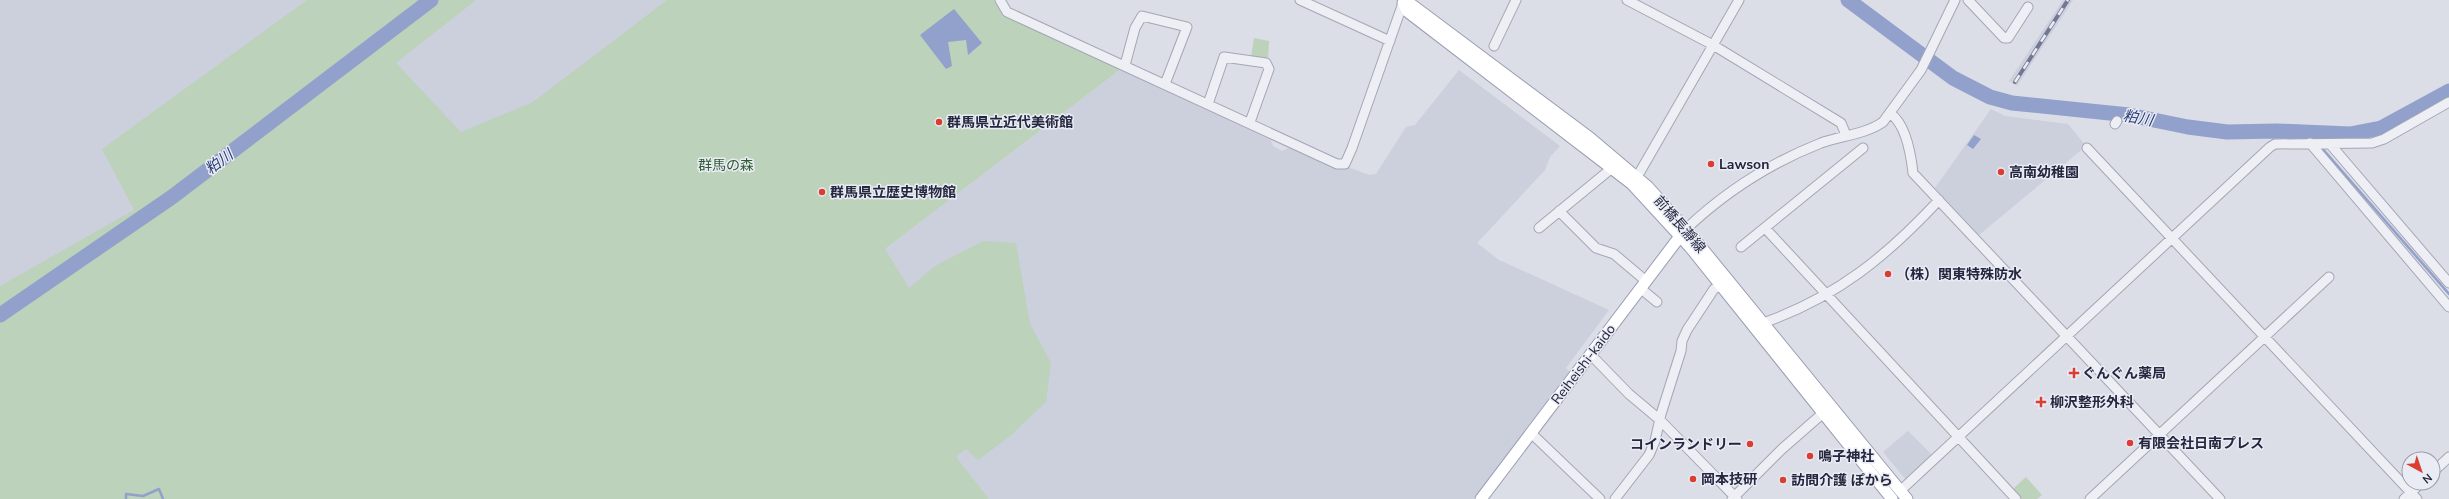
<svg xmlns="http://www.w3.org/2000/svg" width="2449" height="499" font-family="'Nunito Sans','Noto Sans JP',sans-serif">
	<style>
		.built { fill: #cccfdc }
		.green { fill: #bcd2bb }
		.water { fill: #91a1cb }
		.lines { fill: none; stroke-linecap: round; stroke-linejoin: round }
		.stream { stroke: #91a1cb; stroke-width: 2.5 }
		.river { stroke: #91a1cb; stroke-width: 15 }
		.minor-casing { stroke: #a4a6b4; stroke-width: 11 }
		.major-casing { stroke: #999eb4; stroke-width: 13 }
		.minor { stroke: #eeeff5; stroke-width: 9 }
		.major { stroke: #fff; stroke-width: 11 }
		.rail-casing { stroke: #737892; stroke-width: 4 }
		.rail { stroke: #eaecf5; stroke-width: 2.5; stroke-dasharray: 8; stroke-linecap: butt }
		.poi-dot { fill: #db3d31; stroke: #eaecf5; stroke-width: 1.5 }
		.labels { text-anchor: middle; stroke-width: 3; stroke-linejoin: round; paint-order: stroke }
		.poi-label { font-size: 14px; font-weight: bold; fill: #24273e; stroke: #eaecf5; text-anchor: start }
		.park-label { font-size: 14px; fill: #2f5b31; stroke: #eaecf5 }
		.street-label { font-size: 14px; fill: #24273e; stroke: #eaecf5 }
		.water-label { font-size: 15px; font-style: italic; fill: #2a3b76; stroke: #eaecf5 }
	</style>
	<rect width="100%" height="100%" fill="#dbdde7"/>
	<path class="built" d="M0,0h676l-662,499h-14z
		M2063,0h10l-56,86 -8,-5z
		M1121,69l149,69 3,8 9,5 9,-4 46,22 11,-2 21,8 7,-1 30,-47 9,-2 44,-55 101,76 -10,11 -5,13 -68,73 22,17 110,50 -43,58 4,4 -97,127h-930l342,-250z
		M1991,109l14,7 63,8 18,22 -107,89 -44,-47z
		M1908,431l26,26 -27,24 -24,-29z"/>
	<path class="green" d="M307,0h169l-80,63 65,69 72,-30 134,-102h329l8,15 117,54 -236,180 24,39 26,-22 48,-25 33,2 14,81 21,39 -5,39 -36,34 -32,24 -12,-11 -10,8 33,42h-989v-213l134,-76 -32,-61z
		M1254,38l15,3 -1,19 -17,-3z
		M2026,477l16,18 -5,4h-15l-9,-10z"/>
	<path class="water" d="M954,9l28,34 -14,12 -2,-15 -18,2 4,24 -6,3 -26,-34z
		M1974,135l7,4 -8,10 -6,-4z"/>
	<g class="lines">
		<path class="stream" d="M2308,132l8,10
			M2321,147l128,147
			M126,499v-5l17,2 16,-7 4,10"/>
		<path class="river" d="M1848,0l105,78 37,19 22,6 117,12 59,12 39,5 50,-1 73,3 31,-6 68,-37
			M0,315l172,-118 259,-197"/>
		<g class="minor-casing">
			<path id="minor" d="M1000,0l7,12 330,152h8l7,-16 51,-145
				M1300,0l90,41
				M1627,0l86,45 128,78 5,12
				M1968,0l36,38h4l20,-31
				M1494,46l22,-46
				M1125,65l10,-37 7,-12 45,11 -22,57
				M1208,104l16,-47 42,6 3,6 -19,53
				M1891,114c15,11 20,41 22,59l307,326
				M2115,124l2,-3
				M2310,143l139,164
				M2330,144l119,139
				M2087,148l330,351
				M1637,177l102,-177
				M1559,211l37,37 18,6 32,27
				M1539,228l73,-60
				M1765,228l251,271
				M1686,229c39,-37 84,-66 135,-86 20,-7 45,-9 62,-21l38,-52 34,-70
				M1741,247l122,-99
				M1640,288l17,14
				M1763,323c74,-26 124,-67 176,-123
				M1591,355l38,39 31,26 77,79
				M1531,433l69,66
				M2433,472l16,-15
				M1900,491l370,-344 5,-3 97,-1 12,-4 65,-37
				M1615,499l34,-44 6,-14 6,-27 20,-63 1,-10 5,-11 27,-41 6,-3
				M1732,499l50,-50 40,-35
				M2090,499l239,-222
				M2404,499l17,-16"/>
		</g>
		<g class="major-casing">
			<path id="major" d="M1481,499l203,-268
				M1892,499l-202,-252 -58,-63 -224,-172 -5,-9 9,2 178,133 58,49 48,54 211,258"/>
		</g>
		<use href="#minor" class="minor"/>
		<use href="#major" class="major"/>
		<g class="rail-casing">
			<path id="rail" d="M2015,82l53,-82"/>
		</g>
		<use href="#rail" class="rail"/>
	</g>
	<g class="poi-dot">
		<circle cx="939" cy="122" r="4"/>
		<circle cx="1711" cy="164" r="4"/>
		<circle cx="2001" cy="172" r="4"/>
		<circle cx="822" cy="192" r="4"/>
		<circle cx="1888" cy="274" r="4"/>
		<path d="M2072 367h4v4h4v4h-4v4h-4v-4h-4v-4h4z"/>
		<path d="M2039 396h4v4h4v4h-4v4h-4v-4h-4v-4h4z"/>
		<circle cx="2130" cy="443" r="4"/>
		<circle cx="1750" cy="444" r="4"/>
		<circle cx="1810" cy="456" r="4"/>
		<circle cx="1693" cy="479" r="4"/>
		<circle cx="1783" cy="480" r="4"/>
	</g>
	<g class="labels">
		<g class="poi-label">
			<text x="947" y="127">群馬県立近代美術館</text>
			<text x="1719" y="169">Lawson</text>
			<text x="2009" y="177">高南幼稚園</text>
			<text x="830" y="197">群馬県立歴史博物館</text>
			<text x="1896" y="279">（株）関東特殊防水</text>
			<text x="2082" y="378">ぐんぐん薬局</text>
			<text x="2050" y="407">柳沢整形外科</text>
			<text x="2138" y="448">有限会社日南プレス</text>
			<text x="1742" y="449" text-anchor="end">コインランドリー</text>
			<text x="1818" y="461">鳴子神社</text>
			<text x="1701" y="484">岡本技研</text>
			<text x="1791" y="485">訪問介護 ぽから</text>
		</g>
		<g class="park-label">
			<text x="726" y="170">群馬の森</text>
		</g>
		<g class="street-label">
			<text transform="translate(1680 224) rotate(49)" y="5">前橋長瀞線</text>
			<text transform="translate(1583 364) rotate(-53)" y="5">Reiheishi-kaido</text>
		</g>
		<g class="water-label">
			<text transform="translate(2138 118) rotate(10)" y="5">粕川</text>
			<text transform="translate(219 162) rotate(-37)" y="5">粕川</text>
		</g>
	</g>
	<g transform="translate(2421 471) rotate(140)"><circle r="19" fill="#eaecf5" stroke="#9b9dac"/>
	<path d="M0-3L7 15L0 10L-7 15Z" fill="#db3d31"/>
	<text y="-6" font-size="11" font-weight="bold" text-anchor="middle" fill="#24273e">N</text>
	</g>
</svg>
